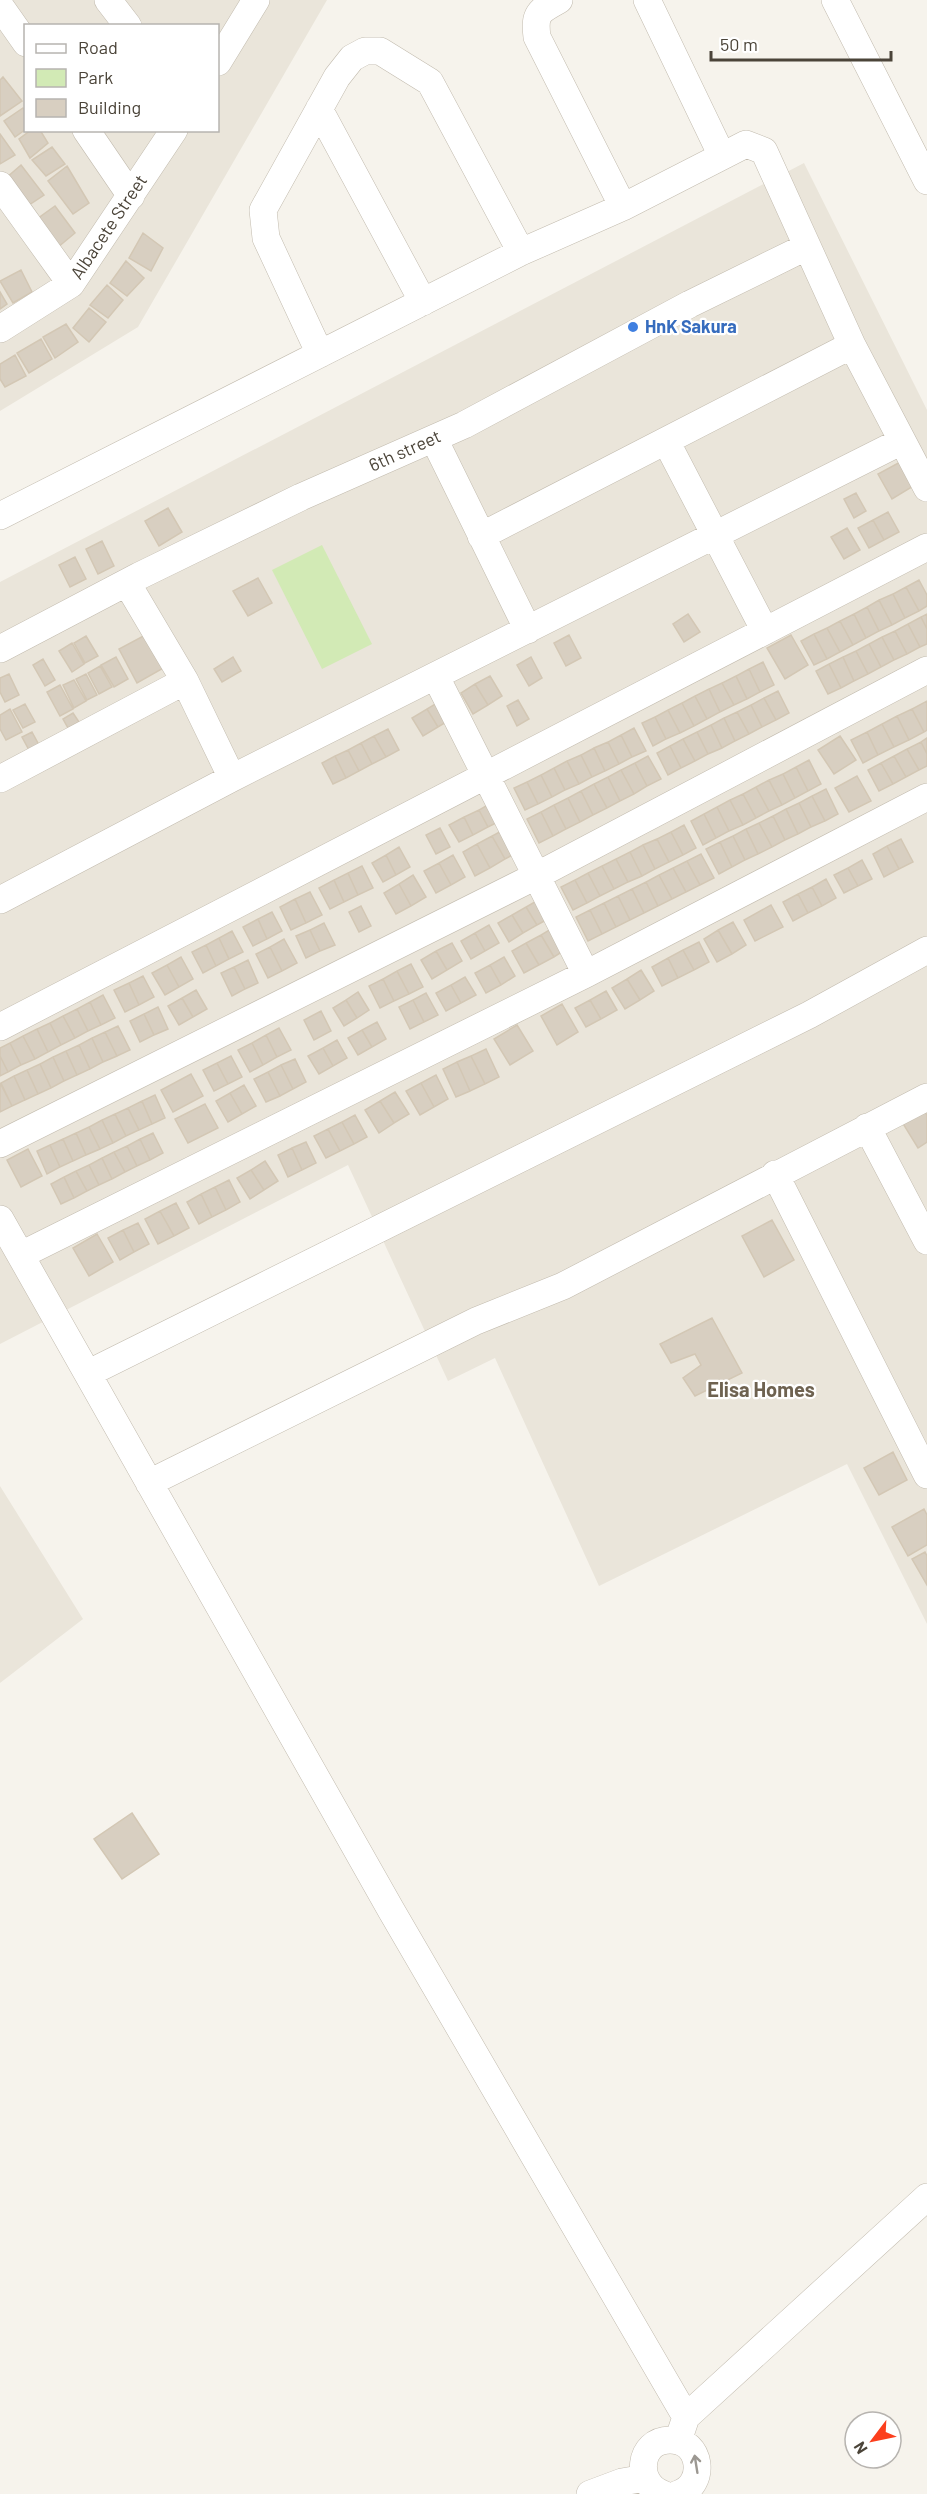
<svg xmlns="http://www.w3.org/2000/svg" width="927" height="2494" font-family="Barlow,sans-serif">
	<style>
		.residential { fill: #eae5da; fill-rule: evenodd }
		.green { fill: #d2eab5 }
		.building { fill: #d8cfc1; stroke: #d3c7b4; stroke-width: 1.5 }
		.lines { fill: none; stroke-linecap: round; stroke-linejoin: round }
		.minor-casing { stroke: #c2bbae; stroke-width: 28 }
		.minor { stroke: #fff; stroke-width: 27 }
		.oneway { stroke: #9c9892 }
		.shop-dot { fill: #3f7fe0; stroke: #fff; stroke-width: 2 }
		.labels { text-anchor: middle; stroke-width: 4.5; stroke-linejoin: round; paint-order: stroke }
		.street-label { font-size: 18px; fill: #4b4439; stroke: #fff }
		.shop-label { font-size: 18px; font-weight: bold; fill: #366cbe; stroke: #fff; text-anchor: start }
		.neighbourhood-label { font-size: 20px; font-weight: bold; fill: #6e6250; stroke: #fff }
	</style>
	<rect width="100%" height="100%" fill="#f6f3ec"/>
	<path class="residential" d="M0,0h327l-189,327 -138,84zM26,26h192v104h-192z
		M804,163l123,247v1214l-80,-160 -248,122 -104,-228 -47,23 -100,-216 -348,179v-762z
		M0,1486l83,133 -83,64z"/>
	<path class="green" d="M322,545l50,99 -50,25 -50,-99z"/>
	<path class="building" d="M3,77l19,24 -22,15v-36z
		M23,108l3,4v17l-11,8 -11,-16z
		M31,130h9l8,13 -18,15 -11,-19z
		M0,134l15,21 -15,9z
		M52,147l13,17 -19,12 -14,-16z
		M21,165l23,30 -21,14 -18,-30z
		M67,166l22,37 -16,11 -25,-33z
		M55,206l20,27 -18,15 -20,-29z
		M143,233l20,15 -12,23 -22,-13z
		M126,261l18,17 -17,18 -17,-13z
		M21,270l11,22 -19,11 -13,-22z
		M107,285l16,15 -15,18 -18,-13z
		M0,292l7,12 -7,5z
		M89,308l17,14 -17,20 -16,-14z
		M66,324l12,18 -23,16 -12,-21z
		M41,339l11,20 -23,14 -12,-20z
		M15,355l11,21 -21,11 -5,-8v-15z
		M902,461l13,24 -23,14 -14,-25z
		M856,493l10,18 -12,7 -10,-19z
		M168,508l14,24 -23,14 -14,-25z
		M888,512l11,20 -15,8 -11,-20z
		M873,520l11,20 -15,8 -11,-20z
		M847,528l13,22 -16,9 -13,-22z
		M102,541l12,25 -16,8 -12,-25z
		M75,557l11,22 -16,8 -11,-22z
		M258,578l14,25 -24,13 -15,-25z
		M919,580l8,15v11l-8,5 -13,-24z
		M906,587l13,24 -14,7 -12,-24z
		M893,594l12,24 -13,7 -13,-25z
		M879,600l13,25 -13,6 -12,-24z
		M867,607l12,24 -13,7 -12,-24z
		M688,614l12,18 -16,10 -11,-18z
		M854,614l12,24 -13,7 -13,-24z
		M927,614v15l-6,-12z
		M921,617l6,12v15l-7,3 -12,-23z
		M840,621l13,24 -13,7 -13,-24z
		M908,624l12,23 -13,7 -12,-23z
		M827,628l13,24 -13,7 -13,-25z
		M895,631l12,23 -13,6 -12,-23z
		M149,633l18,33 -30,17 -18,-34z
		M814,634l13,25 -13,6 -13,-24z
		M569,635l12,23 -15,8 -12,-23z
		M791,635l17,30 -23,14 -18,-31z
		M86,636l12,20 -13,7 -11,-20z
		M882,637l12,23 -13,7 -12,-23z
		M72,643l12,21 -12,8 -13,-21z
		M869,644l12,23 -13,7 -12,-23z
		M856,651l12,23 -14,7 -11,-24z
		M116,657l12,22 -14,8 -13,-22z
		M233,657l8,14 -19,11 -8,-13z
		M531,657l11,21 -13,8 -12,-21z
		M843,657l11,24 -13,7 -12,-24z
		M43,659l12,21 -10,6 -12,-21z
		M763,662l11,23 -14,7 -11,-23z
		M829,664l12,24 -13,6 -12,-23z
		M100,666l12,21 -13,7 -11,-21z
		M749,669l11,23 -13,7 -11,-23z
		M9,674l10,21 -14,7 -5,-10v-14z
		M86,674l11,21 -10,5 -11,-21z
		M490,676l12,20 -14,9 -13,-21z
		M736,676l11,23 -13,6 -12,-22z
		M74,680l12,21 -12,7 -11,-23z
		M722,683l12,22 -14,7 -11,-23z
		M475,684l13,21 -15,9 -12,-21z
		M60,685l13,24 -13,7 -13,-24z
		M709,689l11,23 -13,7 -12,-23z
		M778,691l11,22 -13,7 -12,-22z
		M695,696l12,23 -13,7 -12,-23z
		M764,698l12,22 -14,7 -11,-22z
		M442,700l11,18 -15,9 -11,-18z
		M518,700l11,19 -12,7 -10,-20z
		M927,701v29l-3,2 -12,-23z
		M682,703l12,23 -14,7 -12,-23z
		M25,704l10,18 -12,6 -10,-18z
		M751,705l11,22 -13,7 -12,-22z
		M10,709l12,23 -16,8 -6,-11v-14z
		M427,709l11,18 -15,9 -11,-18z
		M912,709l12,23 -15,8 -12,-24z
		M668,710l12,23 -14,6 -11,-22z
		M737,712l12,22 -14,7 -11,-23z
		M73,713l6,9 -11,6 -5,-9z
		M897,716l12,24 -15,7 -12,-23z
		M655,717l11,22 -13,7 -11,-23z
		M724,718l11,23 -13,7 -11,-23z
		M882,724l12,23 -16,8 -11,-23z
		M711,725l11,23 -14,6 -11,-22z
		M634,728l12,23 -14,6 -11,-22z
		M388,729l11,21 -13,7 -12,-21z
		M32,732l7,13 -10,5 -7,-13z
		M697,732l11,22 -13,7 -12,-22z
		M867,732l11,23 -15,8 -12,-23z
		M621,735l11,22 -13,7 -11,-22z
		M374,736l12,21 -14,7 -11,-21z
		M840,736l16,24 -22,14 -16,-24z
		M927,738v16l-6,-12z
		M683,739l12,22 -14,7 -11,-22z
		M608,742l11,22 -14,7 -11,-23z
		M921,742l6,12v12l-8,4 -12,-21z
		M361,743l11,21 -13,7 -11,-21z
		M670,746l11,22 -13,7 -11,-22z
		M594,748l11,23 -13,6 -11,-22z
		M907,749l12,21 -13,7 -12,-21z
		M348,750l11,21 -13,7 -11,-22z
		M581,755l11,22 -13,7 -12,-23z
		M335,756l11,22 -13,6 -11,-21z
		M648,756l13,23 -14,7 -12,-23z
		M894,756l12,21 -13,7 -12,-21z
		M809,760l12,24 -13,7 -12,-24z
		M567,761l12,23 -14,6 -11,-22z
		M635,763l12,23 -13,8 -13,-24z
		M881,763l12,21 -14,7 -11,-21z
		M796,767l12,24 -13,7 -12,-24z
		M554,768l11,22 -13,7 -11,-22z
		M621,770l13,24 -14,7 -12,-24z
		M783,774l12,24 -13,7 -13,-25z
		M541,775l11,22 -14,7 -11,-22z
		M857,776l14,25 -22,11 -14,-24z
		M608,777l12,24 -13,7 -13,-24z
		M769,780l13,25 -13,6 -13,-24z
		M527,782l11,22 -13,6 -11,-22z
		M594,784l13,24 -14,7 -12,-24z
		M756,787l13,24 -13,7 -13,-24z
		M826,789l12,25 -13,7 -13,-25z
		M581,791l12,24 -13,7 -12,-24z
		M743,794l13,24 -13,7 -13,-25z
		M812,796l13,25 -14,6 -12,-24z
		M568,798l12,24 -14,7 -12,-24z
		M730,800l13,25 -14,6 -12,-24z
		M493,802l9,18 -14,7 -9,-17z
		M799,803l12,24 -13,7 -12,-25z
		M554,805l12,24 -13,7 -12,-24z
		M717,807l12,24 -13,7 -12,-24z
		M786,809l12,25 -13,6 -12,-24z
		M479,810l9,17 -15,8 -9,-18z
		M541,812l12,24 -14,7 -12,-24z
		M704,814l12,24 -13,7 -12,-24z
		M773,816l12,24 -13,7 -13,-24z
		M464,817l9,18 -14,7 -10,-17z
		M759,823l13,24 -14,7 -12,-25z
		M684,825l12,23 -13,7 -12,-23z
		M440,828l10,19 -14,7 -10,-19z
		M507,828l13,23 -15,8 -13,-23z
		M746,829l12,25 -13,6 -12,-24z
		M671,832l12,23 -14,7 -12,-23z
		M492,836l13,23 -15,9 -13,-24z
		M733,836l12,24 -13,7 -12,-25z
		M657,839l12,23 -14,7 -12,-24z
		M901,839l12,23 -14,7 -12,-23z
		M720,842l12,25 -13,7 -13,-25z
		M477,844l13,24 -15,8 -12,-24z
		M643,845l12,24 -13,7 -12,-24z
		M887,846l12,23 -15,8 -11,-23z
		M399,847l11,20 -14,8 -10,-20z
		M630,852l12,24 -14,6 -12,-23z
		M701,854l13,24 -14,7 -13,-24z
		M386,855l10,20 -13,7 -11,-19z
		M453,855l12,22 -14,8 -12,-22z
		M616,859l12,23 -14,7 -12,-23z
		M862,860l10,19 -14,7 -10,-18z
		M687,861l13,24 -14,7 -13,-24z
		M439,863l12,22 -15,8 -12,-22z
		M362,866l11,22 -15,7 -10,-22z
		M602,866l12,23 -14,7 -12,-23z
		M673,868l13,24 -14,7 -13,-24z
		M848,868l10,18 -14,7 -10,-18z
		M348,873l10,22 -14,7 -10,-22z
		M588,873l12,23 -13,7 -12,-23z
		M413,875l13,22 -15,9 -12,-22z
		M659,875l13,24 -14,7 -12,-24z
		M826,879l10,19 -14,8 -10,-19z
		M334,880l10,22 -14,7 -11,-21z
		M575,880l12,23 -14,7 -12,-23z
		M646,882l12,24 -14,7 -12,-24z
		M399,884l12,22 -15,8 -12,-21z
		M812,887l10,19 -14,7 -10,-19z
		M632,889l12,24 -14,7 -12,-24z
		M310,892l12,23 -16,8 -11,-24z
		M798,894l10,19 -15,8 -10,-19z
		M618,896l12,24 -14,7 -12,-24z
		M295,899l11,24 -15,7 -11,-23z
		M540,899l12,18 -15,8 -11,-18z
		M604,903l12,24 -14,7 -12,-24z
		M771,905l12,22 -28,14 -11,-21z
		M361,906l10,20 -12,6 -10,-20z
		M526,907l11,18 -14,8 -11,-18z
		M590,910l12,24 -14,7 -12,-24z
		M272,912l10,19 -15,8 -9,-20z
		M512,915l11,18 -14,9 -11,-19z
		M258,919l9,20 -14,7 -10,-19z
		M733,922l13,23 -14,9 -14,-24z
		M324,923l11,22 -15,6 -10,-21z
		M489,925l10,18 -14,8 -10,-18z
		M556,926l12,22 -14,9 -13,-22z
		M310,930l10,21 -14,7 -10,-22z
		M718,930l14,24 -15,8 -13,-23z
		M232,931l11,21 -14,7 -10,-21z
		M475,933l10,18 -14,8 -10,-18z
		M541,935l13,22 -15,8 -13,-22z
		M219,938l10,21 -13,7 -10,-21z
		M284,939l13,24 -15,8 -12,-24z
		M699,942l10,20 -15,8 -11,-20z
		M452,943l10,18 -15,9 -11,-19z
		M526,943l13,22 -15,8 -12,-22z
		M206,945l10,21 -13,7 -11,-21z
		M270,947l12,24 -14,7 -12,-24z
		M683,950l11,20 -16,8 -10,-20z
		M436,951l11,19 -15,9 -11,-19z
		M181,957l12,22 -14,8 -12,-22z
		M504,957l11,19 -14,9 -11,-20z
		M668,958l10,20 -16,8 -10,-19z
		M248,960l10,23 -13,6 -11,-22z
		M411,964l12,23 -14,7 -12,-23z
		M167,965l12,22 -14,8 -13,-22z
		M490,965l11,20 -15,8 -11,-20z
		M234,967l11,22 -13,7 -11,-23z
		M641,970l13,21 -14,9 -13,-21z
		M397,971l12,23 -15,7 -11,-22z
		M143,976l11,21 -15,8 -10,-22z
		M465,977l11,18 -15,8 -10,-18z
		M383,979l11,22 -14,7 -11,-22z
		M627,979l13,21 -15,9 -13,-21z
		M129,983l10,22 -14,7 -11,-22z
		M451,985l10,18 -15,8 -10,-18z
		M196,990l11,19 -14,8 -11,-19z
		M606,991l11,19 -16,9 -11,-19z
		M358,992l11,18 -12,8 -11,-18z
		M426,993l12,22 -14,7 -11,-22z
		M103,995l12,23 -14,7 -11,-23z
		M182,998l11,19 -14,8 -11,-19z
		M346,1000l11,18 -13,8 -11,-18z
		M413,1000l11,22 -14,7 -11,-22z
		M590,1000l11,19 -15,8 -11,-19z
		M90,1002l11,23 -13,6 -11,-22z
		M562,1004l16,28 -21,13 -16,-29z
		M158,1007l10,22 -14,6 -10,-21z
		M77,1009l11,22 -13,7 -12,-22z
		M321,1011l10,20 -17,9 -10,-20z
		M144,1014l10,21 -14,7 -10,-21z
		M63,1016l12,22 -14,7 -11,-22z
		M377,1022l9,17 -14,8 -10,-17z
		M50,1023l11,22 -13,7 -11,-23z
		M517,1025l16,26 -23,14 -16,-26z
		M118,1026l12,24 -13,6 -12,-24z
		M279,1028l12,22 -14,7 -11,-22z
		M37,1029l11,23 -13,7 -12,-23z
		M362,1030l10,17 -14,8 -10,-17z
		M105,1032l12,24 -14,6 -11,-24z
		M266,1035l11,22 -14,8 -11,-22z
		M23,1036l12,23 -14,6 -11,-22z
		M92,1038l11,24 -13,7 -11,-24z
		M337,1040l10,18 -14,8 -10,-18z
		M10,1043l11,22 -13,7 -8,-16v-8z
		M252,1043l11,22 -13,7 -12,-22z
		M79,1045l11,24 -13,6 -11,-24z
		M323,1048l10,18 -14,8 -11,-18z
		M486,1049l13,28 -14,7 -14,-28z
		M66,1051l11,24 -13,6 -11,-24z
		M0,1056l8,16 -8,4z
		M231,1056l11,21 -14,7 -11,-21z
		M471,1056l14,28 -15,7 -13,-29z
		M53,1057l11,24 -13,7 -11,-24z
		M295,1059l11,23 -13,7 -12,-24z
		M457,1062l13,29 -14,6 -13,-28z
		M217,1063l11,21 -14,7 -11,-21z
		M40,1064l11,24 -13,6 -11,-24z
		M281,1065l12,24 -13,7 -12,-24z
		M27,1070l11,24 -13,6 -11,-24z
		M268,1072l12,24 -14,6 -12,-23z
		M191,1074l12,22 -30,16 -12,-22z
		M436,1075l12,24 -14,8 -13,-24z
		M14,1076l11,24 -13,6 -11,-23z
		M0,1083l12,23 -12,6z
		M421,1083l13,24 -14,8 -14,-24z
		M244,1085l12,21 -14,8 -12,-21z
		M395,1092l14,22 -15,9 -14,-22z
		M230,1093l12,21 -14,8 -12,-21z
		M155,1095l10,23 -13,6 -10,-23z
		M142,1101l10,23 -13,6 -11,-22z
		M380,1101l14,22 -15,10 -14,-23z
		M205,1104l13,24 -30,15 -13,-24z
		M128,1108l11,22 -13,6 -11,-22z
		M923,1109l4,6v27l-9,6 -16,-26z
		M115,1114l11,22 -13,7 -11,-23z
		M355,1115l12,22 -13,7 -12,-22z
		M102,1120l11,23 -13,6 -11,-22z
		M342,1122l12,22 -14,7 -12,-22z
		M89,1127l11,22 -14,6 -10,-22z
		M328,1129l12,22 -14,7 -12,-22z
		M76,1133l10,22 -13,6 -10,-22z
		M153,1133l10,20 -13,7 -10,-21z
		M63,1139l10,22 -13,6 -10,-22z
		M140,1139l10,21 -13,6 -10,-20z
		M306,1142l10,21 -14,7 -10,-22z
		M50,1145l10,22 -13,7 -10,-23z
		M127,1146l10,20 -12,6 -11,-20z
		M292,1148l10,22 -14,7 -10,-22z
		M28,1149l14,27 -21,11 -14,-27z
		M114,1152l11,20 -13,7 -10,-21z
		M102,1158l10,21 -13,6 -10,-20z
		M265,1161l13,20 -14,9 -13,-20z
		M89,1165l10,20 -12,6 -11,-20z
		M251,1170l13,20 -14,9 -13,-21z
		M76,1171l11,20 -13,7 -10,-21z
		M64,1177l10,21 -13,6 -10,-20z
		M229,1180l11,22 -14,8 -11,-23z
		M215,1187l11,23 -14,7 -11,-23z
		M201,1194l11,23 -13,7 -12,-22z
		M176,1203l13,25 -15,8 -14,-25z
		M160,1211l14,25 -16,8 -13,-25z
		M772,1220l22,40 -30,17 -22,-41z
		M138,1223l11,21 -15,8 -11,-22z
		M123,1230l11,22 -14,8 -12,-22z
		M97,1234l16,28 -24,14 -16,-28z
		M712,1318l30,55 -47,23 -12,-18 18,-13 -6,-11 -24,9 -11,-19z
		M893,1452l14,28 -28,15 -15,-27z
		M924,1509l3,6v30l-19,11 -16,-29z
		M925,1552l2,4v29l-15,-26z
		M132,1813l27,41 -37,25 -28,-40z"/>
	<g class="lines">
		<g class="minor-casing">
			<path id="minor" d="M108,0l20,26
				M559,0c-20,11 -25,13 -22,37l86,170
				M647,0l75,156
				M835,0l92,181
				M0,6l26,37
				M218,62l38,-62
				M319,109l104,193
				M86,130l45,66
				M0,185l71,99
				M0,329l71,-45 103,-154
				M320,354l-54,-116 -3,-28 74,-133 15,-19 13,-7h15l50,31 91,170
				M434,439l94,191
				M666,441l99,190
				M0,516l521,-264 102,-45 123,-63 18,7 88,194 75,143
				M481,536l371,-191
				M127,583l58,98 47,97
				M0,649l139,-73 162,-79 163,-72 226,-121 116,-57
				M436,677l150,297
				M0,779l185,-98
				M0,900l232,-122 670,-337
				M0,1027l927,-480
				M867,1127l60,114
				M0,1144l536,-268 391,-206
				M775,1174l152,301
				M0,1219l391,691 295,507
				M21,1255l565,-281 341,-177
				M89,1373l720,-358 118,-65
				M149,1483l327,-162 87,-35 364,-189
				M678,2441l8,-24 241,-220
				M590,2494l32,-12 23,-4
				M663,2494c-29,-10 -25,-54 7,-54 32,0 37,45 8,54"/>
		</g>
		<use href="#minor" class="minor"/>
	</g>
	<defs><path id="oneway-shaft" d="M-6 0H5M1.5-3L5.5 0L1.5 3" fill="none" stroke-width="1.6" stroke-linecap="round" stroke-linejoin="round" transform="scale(1.5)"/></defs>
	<use class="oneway" href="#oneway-shaft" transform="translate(696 2464) rotate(-99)"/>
	<circle class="shop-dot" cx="633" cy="327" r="6"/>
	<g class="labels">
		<g class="street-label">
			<text transform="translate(109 227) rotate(-56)" y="6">Albacete Street</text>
			<text transform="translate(405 451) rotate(-24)" y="6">6th street</text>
		</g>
		<g class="shop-label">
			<text x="645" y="333">HnK Sakura</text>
		</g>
		<g class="neighbourhood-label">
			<text x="761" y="1397">Elisa Homes</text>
		</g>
	</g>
	<rect x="24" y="24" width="195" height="108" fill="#ffffff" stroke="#b7b4b0" stroke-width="1.5"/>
	<rect x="36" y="44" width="30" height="9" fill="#ffffff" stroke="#b7b4b0" stroke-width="1.5"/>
	<text x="78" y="54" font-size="18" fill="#4b4439">Road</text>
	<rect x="36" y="69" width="30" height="18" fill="#d2eab5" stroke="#b7b4b0" stroke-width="1.5"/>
	<text x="78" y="84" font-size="18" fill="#4b4439">Park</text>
	<rect x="36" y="99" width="30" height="18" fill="#d8cfc1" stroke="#b7b4b0" stroke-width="1.5"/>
	<text x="78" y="114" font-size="18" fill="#4b4439">Building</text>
	<g transform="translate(873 2440) rotate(238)"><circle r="28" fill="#ffffff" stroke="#b7b4b0" stroke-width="1.5"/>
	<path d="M0-4.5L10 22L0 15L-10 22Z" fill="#fc3f1d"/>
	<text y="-9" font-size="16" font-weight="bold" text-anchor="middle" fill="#4b4439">N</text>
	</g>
	<path d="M711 51v9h180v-9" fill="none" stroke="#4b4439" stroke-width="3"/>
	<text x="720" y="51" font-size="18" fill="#4b4439" stroke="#ffffff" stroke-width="4.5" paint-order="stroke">50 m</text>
</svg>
